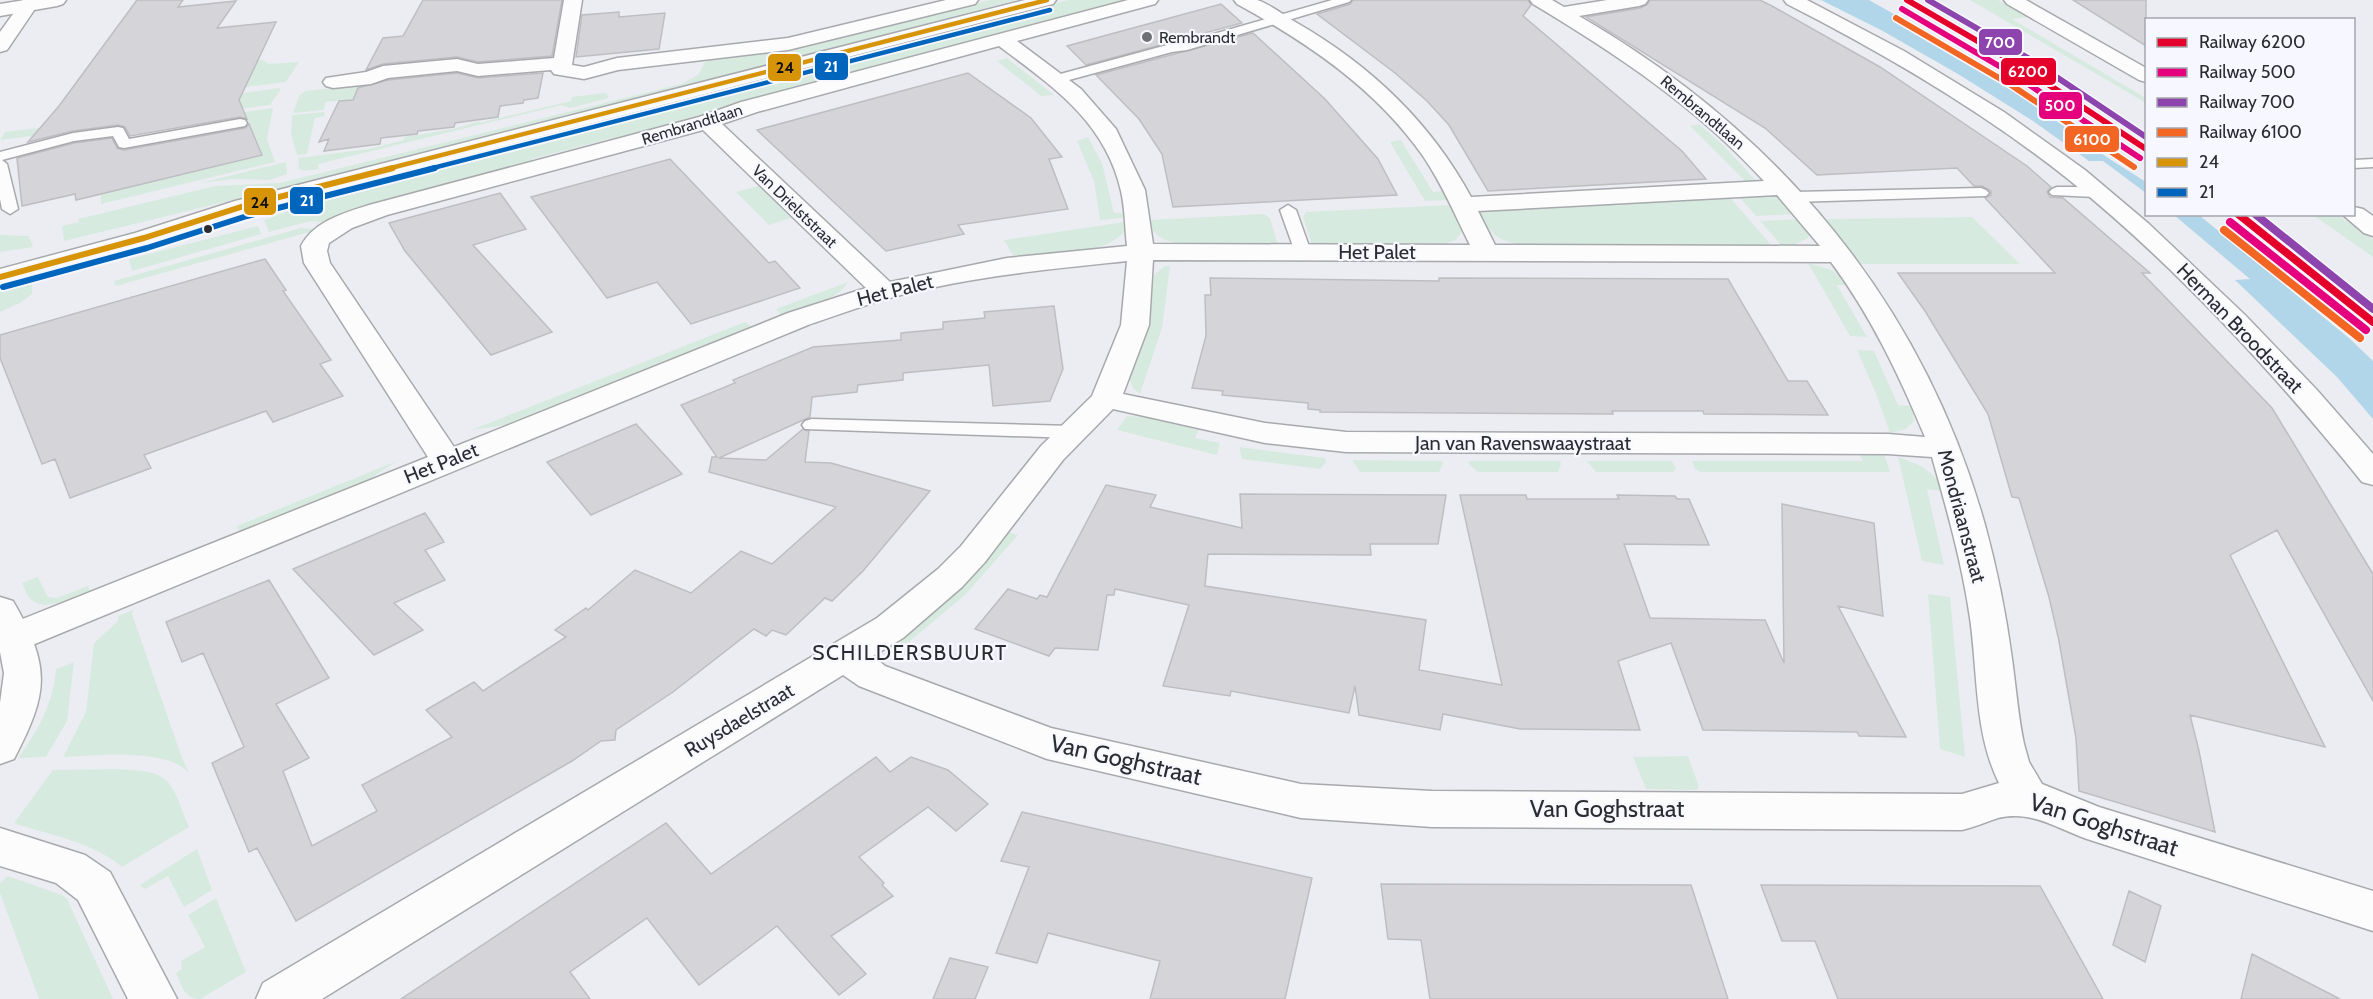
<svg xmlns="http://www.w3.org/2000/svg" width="2373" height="999" font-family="Cabin,sans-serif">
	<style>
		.green { fill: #d7eae0 }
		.water { fill: #b1d5e9 }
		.building { fill: #d5d5d9; stroke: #bebec2; stroke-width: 1.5 }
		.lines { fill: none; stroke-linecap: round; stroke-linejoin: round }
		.service-casing { stroke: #a8a9ad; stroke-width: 3 }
		.minor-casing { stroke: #a8a9ad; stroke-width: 3 }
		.tertiary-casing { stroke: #a8a9ad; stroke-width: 3 }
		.secondary-casing { stroke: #a8a9ad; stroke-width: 3 }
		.service { fill: #fcfcfd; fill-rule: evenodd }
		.minor { fill: #fcfcfd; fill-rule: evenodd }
		.tertiary { fill: #fcfcfd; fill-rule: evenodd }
		.secondary { fill: #fcfcfd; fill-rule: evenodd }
		.bus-1-far1-casing { stroke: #f7f8ff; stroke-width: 8 }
		.bus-1-casing { stroke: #f7f8ff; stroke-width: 10 }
		.bus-2-far1-casing { stroke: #f7f8ff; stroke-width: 8 }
		.bus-2-casing { stroke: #f7f8ff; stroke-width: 10 }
		.bus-1-far1 { stroke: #d89407; stroke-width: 4.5 }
		.bus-1 { stroke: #d89407; stroke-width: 6 }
		.bus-2-far1 { stroke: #0065bd; stroke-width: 4.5 }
		.bus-2 { stroke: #0065bd; stroke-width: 6 }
		.rail-1-far1-casing { stroke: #f7f8ff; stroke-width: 9 }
		.rail-1-casing { stroke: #f7f8ff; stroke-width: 11 }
		.rail-2-far1-casing { stroke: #f7f8ff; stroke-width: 9 }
		.rail-2-casing { stroke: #f7f8ff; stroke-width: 11 }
		.rail-3-far1-casing { stroke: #f7f8ff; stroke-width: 9 }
		.rail-3-casing { stroke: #f7f8ff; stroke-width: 11 }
		.rail-4-far1-casing { stroke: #f7f8ff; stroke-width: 9 }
		.rail-4-casing { stroke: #f7f8ff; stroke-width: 11 }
		.rail-1-far1 { stroke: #e4002b; stroke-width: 6 }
		.rail-1 { stroke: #e4002b; stroke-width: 8 }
		.rail-2-far1 { stroke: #e5007d; stroke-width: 6 }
		.rail-2 { stroke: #e5007d; stroke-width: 8 }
		.rail-3-far1 { stroke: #8e44ad; stroke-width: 6 }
		.rail-3 { stroke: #8e44ad; stroke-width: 8 }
		.rail-4-far1 { stroke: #f26522; stroke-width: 6 }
		.rail-4 { stroke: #f26522; stroke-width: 8 }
		.poi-dot { fill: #6f7074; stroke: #f7f8ff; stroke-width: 2 }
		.bus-dot { fill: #2b2c30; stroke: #f7f8ff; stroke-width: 2 }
		.labels { text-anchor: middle; stroke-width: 4.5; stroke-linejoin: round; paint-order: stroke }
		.far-poi-label { font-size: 16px; fill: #2b2c30; stroke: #f7f8ff; text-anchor: start }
		.far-street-label { font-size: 16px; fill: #2b2c30; stroke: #f7f8ff }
		.street-label { font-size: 20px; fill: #2b2c30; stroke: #f7f8ff }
		.neighbourhood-label { font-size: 21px; letter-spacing: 1.5px; fill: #2b2c30; stroke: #f7f8ff }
		.near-street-label { font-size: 24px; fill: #2b2c30; stroke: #f7f8ff }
		.line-badge { stroke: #f7f8ff; stroke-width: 2 }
		.badge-label { font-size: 16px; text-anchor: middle; font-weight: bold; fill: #fff }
		.pale-badge-label { font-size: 16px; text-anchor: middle; font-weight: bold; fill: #111 }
	</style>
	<rect width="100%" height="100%" fill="#ecedf2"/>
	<path class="green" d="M989,0h28l-475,125 -478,116 -2,-15 17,-4 -1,-3 137,-33 65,-3 401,-99 17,-9 7,-13 10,-4 66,-8 39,-7z
		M1068,0h56l-107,28 3,3 -51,13 -4,-2 -176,46 3,3 -176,50 -4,-3 -80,21 2,4 -206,60 -17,-2 -42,11 -5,-12 74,-28z
		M1970,0h28l31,17 -17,2 134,79v5z
		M1007,58l47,37 -13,1 -44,-35z
		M263,60l6,4 30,-2 -13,20 -40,5 3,-26z
		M369,84l-7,15 -37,3 -1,8 -31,3 6,-17 6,-5z
		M278,88l3,1 -11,16 -270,35 5,-8 175,-21 61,-15 2,-3z
		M605,93l4,3 -3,3 -36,9 -8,-3 -244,59 1,5 -15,2 -5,-2 -1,-11 71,-9 35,-9v-3l49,-8 27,-8 -1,2 92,-22 1,-4z
		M273,108l-6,31 8,23 -174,42v-10l162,-39 -9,-22 -10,2 -4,-13 5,-10z
		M324,112l1,4 -10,2 -8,36 -10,1 -6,-20 1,-20z
		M1699,124l25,22 35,38h-11l-58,-58z
		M1088,137l14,26 12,50h10v5l-24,2 -6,-39 -17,-40z
		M1401,140l32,52 10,-1 5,9 -23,1 -35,-59z
		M286,162l1,12 -17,6 -36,-1 -34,4z
		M759,186l32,32 -22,7 -33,-33z
		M1779,193l17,21 -40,2 -19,-21z
		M1728,195l44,51 -248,-1c-29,-4 -34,-12 -47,-36z
		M1450,205l12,26 -6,9 -15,5h-129l-9,-28 3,-5z
		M1264,214l6,4 8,27c-29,0 -90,6 -115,-6 -8,-4 -12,-10 -13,-19z
		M2313,215h25l35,24v18z
		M1972,217l48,47h-160l-34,-45z
		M1799,219l10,13 -1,6 -14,7 -12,1 -22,-25z
		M1125,222v8c-15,26 -83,24 -111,27l-10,-17z
		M258,226l3,8 -129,37 -3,-12z
		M301,228l16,1 -6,4h-5l-190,53 -2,-5z
		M0,235l29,1 4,11 -33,5z
		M1808,263l24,7 17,15h-12l30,52 -17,-1z
		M1165,266h5l-8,62 -22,66 -7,-6 -4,-11 21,-75 4,-27z
		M32,273v21l-12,9 -20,9v-27z
		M848,282c-13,21 -44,26 -66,34l-6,-7z
		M745,322l7,5 -245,98 -36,5z
		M1857,350l17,1 24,54 14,1 2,15 -8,8 -16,4 -15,-42z
		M1127,416l17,1 55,13 -4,8 25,5 -3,12 -100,-25z
		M1239,447l86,11 1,4 -6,7 -78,-10z
		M1876,453l8,1 6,18h-190l-5,-3 -3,-8h171l-4,-7z
		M1898,457c19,7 38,13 44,34l-15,-2 17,76 -22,-4z
		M1352,460l90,1 1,3 -4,8h-79z
		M397,461l-30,20 -127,51 -3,-6z
		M1469,461h91l1,3 -3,8h-80l-9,-8z
		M1587,461h85l4,8 -3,3h-77z
		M1008,532l10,3 -53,60 -78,65 -2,-8 2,-6 88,-73z
		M38,577l10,20 9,1 31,-12 2,6c-15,6 -49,23 -62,4 -2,-4 -4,-9 -6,-13z
		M1928,594l22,3 15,160 -25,-8z
		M133,610l-1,4 49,141 8,18c-22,-26 -94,-17 -126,-16l23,-45 8,-69 24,-22v-5z
		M74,662l-7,59 -21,36 -28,1c21,-29 35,-54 38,-89z
		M1688,756l11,31 -2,3 -51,-1 -13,-32z
		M115,769c57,2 54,8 74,58l-67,40c-29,-25 -73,-32 -108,-44l39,-53z
		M197,849l15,41 -28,17 -16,-31 -23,13 -5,-4 -5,3z
		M8,876l54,19 5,4 46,100h-74l-39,-106v-10z
		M216,898l30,74 -46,27c-16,0 -18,-13 -24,-26l6,-4 -1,-8 24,-14 -17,-32z"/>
	<path class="water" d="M1821,0h48l87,49 152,109 38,24v11l-43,-32h-14l-56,-40 -75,-47 -77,-44z
		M2174,215h25l151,124 23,22v58l-36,-42 -102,-97 15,-1z"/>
	<path class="building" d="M137,0h46l-5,7 58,-6 -19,27 59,-6 -37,78 8,19 -7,-2 -110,19 -5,-9 -7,-2 -45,6 -45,11 31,-36z
		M423,0h139l-10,56 -74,6 -21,-5 -74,7 -17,6 17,-32 20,-2z
		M1353,0h175l3,5 -8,11 159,135 24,28 -218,12 -39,-66 -22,-24 -32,-28 -78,-59 33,-10z
		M1650,0h110l12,6 108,61 147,99 24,21 -4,5 3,5 13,1 87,75h-8l130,135 101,166v127l-96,-171 -47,25 95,192 -135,-32 9,36 16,81 -136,-41 -3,-53 -17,-97 -10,-44 -30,-99 -7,-1 -24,-83 -63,-103 -27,-38h157l-70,-75 6,-3v-4l-9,-5h-8l-17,-18 -140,7 -52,-47 -179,-111 54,-9 7,-3z
		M2073,0h73v46z
		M1221,4l21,19 -156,42 -19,-19z
		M619,12v5l46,-4 -6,36 -83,8 6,-42z
		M1253,33l72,66 53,60 19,36 -224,12 -11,-53 -23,-35 -43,-44z
		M457,73l21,5 65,-5 -5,25 -14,2 -1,3 -23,3 -2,11 -43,6 -1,4 -36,4 -1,3 -36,4 -1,6 -56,7 5,-12 -10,3 20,-41 14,-1 5,-12 30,-8z
		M968,73l63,45 31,39 -13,2 19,50 -110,16 6,9 -78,17 -129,-121z
		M249,124l13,31 -186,45 -1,-6 -53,12 -5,-48 57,-15 38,-5 5,10 7,2 121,-22z
		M670,159l99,104 6,-2 25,27 -109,36 -34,-42 -50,16 -76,-101z
		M500,193l26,36 -53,16 79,87 -61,23 -86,-104 -16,-28z
		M265,259l21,31 -3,1 48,69 -11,4 23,32 -70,26 -7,-11 -122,44 7,13 -81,30 -15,-39 -13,5 -42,-106v-23z
		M1210,278l229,3v-3l289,1 60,102h19l21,34 -124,-1 -1,-3h-91l1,3 -293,-2v-2l-12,-1v-6l-86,-8 1,-4 -31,-3 14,-52 -1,-41h6z
		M1054,306l9,63 -13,32 -57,5 -4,-41 -86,8v7l-45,5 -1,7 -45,5 -2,20 -91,41 47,2 37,-31 6,2 -4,31 26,1 99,28 -67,80 -31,30 -7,-3 -39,37 -14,-5 -6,6 -12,-7 -81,63 -57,38 -1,10 -14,1 -29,20 -276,160 -39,-73 -8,4 -37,-89 32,-16 -41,-94 -21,9 -16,-40 103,-42 60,98 -53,26 33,54 -26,13 29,75 65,-35 -15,-26 90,-48 -26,-27 48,-28 9,9 83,-54 -11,-7 31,-22 2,2 47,-40 56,23 50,-42 31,13 64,-57 -127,-35 3,-15h5l-36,-52 54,-22 -2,-3 80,-33 88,-7v-7l42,-4v-7l42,-4 -1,-6z
		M636,424l46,50 -91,41 -44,-53z
		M1106,485l50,10 -6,12 92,21 -2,-34 206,1 -8,49h-68l1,11 -163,-1 -3,32 221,34 -7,50 83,15 -42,-190h66l1,4h92l-2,-4 58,1 2,3h12l20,46 -85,-1 26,74 115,2 19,43 -2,-159 92,19 9,93 -45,-10 68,131 -47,-1 -2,-4 -154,-2 -32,-87 -53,18 22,69 -120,-1 -77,-15 -3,16 -81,-15 -4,-29 -6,27 -118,-22 -1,5 -67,-10 26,-81 -74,-16 -1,6h-7l-9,55 -43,-2 -6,8 -74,-27 33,-40 29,10 3,-4 7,2z
		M425,513l19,29 -19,8 20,30 -51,23 29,27 -49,25 -81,-86z
		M876,757l14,15 21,-15 37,13 40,34 -32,27 -28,-24 -69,50 25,26 -2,2 11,11 -62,40 35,38 -27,21 -62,-69 -78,59 -52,-67 -77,54 20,27h-189l265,-176 45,51z
		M1022,812l290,66 -27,121h-135l10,-38 -112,-28 -11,30 -41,-10 33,-86 -28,-6z
		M1381,884l310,1 37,114h-298l-9,-59 -33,-1z
		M1761,885l279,1 63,113h-265l-23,-58h-33z
		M2129,891l32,15 -16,56 -32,-17z
		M2252,954l88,45h-99z
		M950,958l38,9 -13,32h-42z"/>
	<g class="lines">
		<g class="service-casing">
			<path id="service" d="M1332,0h19l-2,2 -162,48 -15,2 -114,31 -7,-4 2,-3 114,-31 15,-2z
				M240,119l5,1 2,3 -2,3 -121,22 -5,-1 -6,-11 -39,5 -72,19 5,4 11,45 -8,5 -8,-5 -2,-10v-47l73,-19 45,-6 5,1 6,11z
				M2373,159v8l-19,1v-8z
				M2057,187h38l8,5 -8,5 -43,-2 -3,-3 3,-3z
				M1981,188l5,2 3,3 -3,3 -192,6 -8,-5 8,-5z
				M1288,205l8,5 15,42 -2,3 -6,2 -8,-5 -15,-42z
				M812,419l260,7 7,2 3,4 -3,4 -7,2 -267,-9 -3,-4 3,-4z"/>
		</g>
		<g class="minor-casing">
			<path id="minor" d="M25,0h41l-3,4 -6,2 -57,10v-12z
				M564,0h18l-10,65 12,2 33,-9 171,-20 158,-38h32l-3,4 -187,46 -170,20 -34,9 -30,-5 -3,-4 -73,6 -21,-5 -69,7 -17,6 -38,4 -7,-2 -3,-4 3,-4 40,-6 17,-6 74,-7 21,5 76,-6z
				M1128,0h30l-3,4 -138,37 64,48 35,40 29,61 8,54 317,1c-15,-30 -28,-61 -47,-89 -47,-67 -115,-113 -186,-152l-3,-4c7,0 16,0 23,0 13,4 28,16 40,23 73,42 134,100 174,174l293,-16c-68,-74 -146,-126 -231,-177l-3,-4h22l12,7 43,-7h41l-3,4 -6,2 -60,10c199,115 344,287 406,509 12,44 21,89 27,134 4,28 6,57 12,85l5,18 13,22 57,23 274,84v40l-286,-92c-31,-11 -55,-29 -89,-21 -12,4 -24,9 -36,12l-530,-3 -131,-9 -254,-59 -188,-73 -16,-11 -521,324h-66l7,-16 614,-365 61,-49 23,-23 80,-100 51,-50 29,-71 6,-64c-66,7 -131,13 -196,27 -42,8 -82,23 -123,37l-783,323 -13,4 -12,-4v-20l428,-171 -124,-194 -3,-17c13,-25 43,-33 68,-41l330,-88 42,-15zM999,46c53,40 106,75 122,145 4,17 4,37 6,55l-120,12 -117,24 -168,-158 35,-12zM703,130l163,158 -78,25 -334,134 -124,-184 -3,-12 2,-8 23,-15 35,-13zM1777,195l43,51 -325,-1 -17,-34zM1153,260l678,2c40,54 68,113 94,175l-37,-3 -542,-2 -81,-9 -142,-29 26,-69zM1113,409l152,34 81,9 542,2 44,3c15,53 30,106 38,161 8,55 4,115 29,165l-37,11 -530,-3 -131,-7 -250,-56 -166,-62 -12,-10 30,-18 59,-51 23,-25 78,-102z
				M1784,0h23l97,51 100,61 81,58 64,54 96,91 72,75 56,64v31l-11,-3c-88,-109 -185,-215 -294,-303 -87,-69 -183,-125 -281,-175z
				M2004,0h22l120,68v14l-7,-2 -132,-76z
				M2354,207l9,2 10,7v20l-9,-3 -22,-19h12z
				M0,828l85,27 25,17 67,127h-49l-50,-99 -22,-17 -56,-17z"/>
		</g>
		<g class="tertiary-casing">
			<path id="tertiary" d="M23,0h18l-34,50 -7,2v-20z
				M0,597l13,4c38,66 36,91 1,158l-14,5v-61l4,-30 -4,-21z"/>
		</g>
		<g class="secondary-casing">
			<path id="secondary" d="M1025,0h31l-3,4 -800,207 -100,32 -153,42v-16l135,-36 100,-32z"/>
		</g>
		<use href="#service" class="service"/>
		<use href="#minor" class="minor"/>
		<use href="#tertiary" class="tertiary"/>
		<use href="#secondary" class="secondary"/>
		<g class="bus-1-far1-casing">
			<path id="bus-1-far1" d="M387,169l660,-169"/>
		</g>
		<g class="bus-1-casing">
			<path id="bus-1" d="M0,277l144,-39 100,-32 149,-38"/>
		</g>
		<g class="bus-2-far1-casing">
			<path id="bus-2-far1" d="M429,169l621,-159"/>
		</g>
		<g class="bus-2-casing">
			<path id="bus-2" d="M3,287l144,-39 100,-32 188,-48"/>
		</g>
		<use href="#bus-1-far1" class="bus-1-far1"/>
		<use href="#bus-1" class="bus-1"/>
		<use href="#bus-2-far1" class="bus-2-far1"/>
		<use href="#bus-2" class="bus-2"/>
		<g class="rail-1-far1-casing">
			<path id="rail-1-far1" d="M1907,0l115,67 124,82"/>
		</g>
		<g class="rail-1-casing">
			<path id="rail-1" d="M2238,214l135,108"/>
		</g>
		<g class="rail-2-far1-casing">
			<path id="rail-2-far1" d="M1902,9l114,67 124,82"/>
		</g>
		<g class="rail-2-casing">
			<path id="rail-2" d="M2230,222l136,108"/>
		</g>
		<g class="rail-3-far1-casing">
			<path id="rail-3-far1" d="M1928,0l100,58 118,79"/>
		</g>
		<g class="rail-3-casing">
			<path id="rail-3" d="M2255,214l118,95"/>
		</g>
		<g class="rail-4-far1-casing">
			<path id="rail-4-far1" d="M1896,18l115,67 123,82"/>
		</g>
		<g class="rail-4-casing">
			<path id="rail-4" d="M2224,230l136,108"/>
		</g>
		<use href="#rail-1-far1" class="rail-1-far1"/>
		<use href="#rail-1" class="rail-1"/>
		<use href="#rail-2-far1" class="rail-2-far1"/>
		<use href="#rail-2" class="rail-2"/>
		<use href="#rail-3-far1" class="rail-3-far1"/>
		<use href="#rail-3" class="rail-3"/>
		<use href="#rail-4-far1" class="rail-4-far1"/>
		<use href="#rail-4" class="rail-4"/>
	</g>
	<circle class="poi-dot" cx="1147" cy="37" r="6"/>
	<circle class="bus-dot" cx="208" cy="229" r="5"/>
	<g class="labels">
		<g class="far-poi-label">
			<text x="1159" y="43">Rembrandt</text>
		</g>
		<g class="far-street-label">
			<text transform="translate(1703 112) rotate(40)" y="6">Rembrandtlaan</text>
			<text transform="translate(692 124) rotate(-17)" y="6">Rembrandtlaan</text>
			<text transform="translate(795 206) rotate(44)" y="6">Van Drielststraat</text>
		</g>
		<g class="street-label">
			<text x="1377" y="259">Het Palet</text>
			<text transform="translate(895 290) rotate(-14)" y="7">Het Palet</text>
			<text transform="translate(2240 328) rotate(46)" y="7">Herman Broodstraat</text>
			<text x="1523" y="450">Jan van Ravenswaaystraat</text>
			<text transform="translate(441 463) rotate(-22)" y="7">Het Palet</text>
			<text transform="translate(1962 516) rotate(75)" y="7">Mondriaanstraat</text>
			<text transform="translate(739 720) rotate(-31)" y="7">Ruysdaelstraat</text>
		</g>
		<g class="neighbourhood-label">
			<text x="910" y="660">SCHILDERSBUURT</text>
		</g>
		<g class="near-street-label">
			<text transform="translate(1126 760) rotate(13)" y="8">Van Goghstraat</text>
			<text x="1607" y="817">Van Goghstraat</text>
			<text transform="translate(2104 825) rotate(18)" y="8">Van Goghstraat</text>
		</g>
	</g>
	<g class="line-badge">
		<rect x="1978" y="28" width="45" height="28" rx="6" fill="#8e44ad"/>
		<rect x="814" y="52" width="35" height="29" rx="6" fill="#0065bd"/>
		<rect x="767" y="53" width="35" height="29" rx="6" fill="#d89407"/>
		<rect x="2000" y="57" width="57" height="29" rx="6" fill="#e4002b"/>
		<rect x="2038" y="91" width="45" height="29" rx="6" fill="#e5007d"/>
		<rect x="2064" y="125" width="56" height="28" rx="6" fill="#f26522"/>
		<rect x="289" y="186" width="35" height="29" rx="6" fill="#0065bd"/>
		<rect x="243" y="187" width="34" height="29" rx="6" fill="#d89407"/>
	</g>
	<g class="badge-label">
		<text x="2000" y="48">700</text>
		<text x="831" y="72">21</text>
		<text x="2028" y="77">6200</text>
		<text x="2060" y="111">500</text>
		<text x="2092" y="145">6100</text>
		<text x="307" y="206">21</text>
	</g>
	<g class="pale-badge-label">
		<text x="785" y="73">24</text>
		<text x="260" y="208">24</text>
	</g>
	<rect x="2145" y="18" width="210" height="198" fill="#f7f8ff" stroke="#a5a6ac" stroke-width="1.5"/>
	<rect x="2157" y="38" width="30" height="9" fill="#e4002b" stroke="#a5a6ac" stroke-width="1.5"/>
	<text x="2199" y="48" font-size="18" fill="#2b2c30">Railway 6200</text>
	<rect x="2157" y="68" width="30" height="9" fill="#e5007d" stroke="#a5a6ac" stroke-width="1.5"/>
	<text x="2199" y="78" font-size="18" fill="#2b2c30">Railway 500</text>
	<rect x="2157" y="98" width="30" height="9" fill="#8e44ad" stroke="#a5a6ac" stroke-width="1.5"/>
	<text x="2199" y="108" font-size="18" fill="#2b2c30">Railway 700</text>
	<rect x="2157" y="128" width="30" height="9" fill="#f26522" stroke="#a5a6ac" stroke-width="1.5"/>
	<text x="2199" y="138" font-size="18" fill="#2b2c30">Railway 6100</text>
	<rect x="2157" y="158" width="30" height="9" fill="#d89407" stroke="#a5a6ac" stroke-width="1.5"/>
	<text x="2199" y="168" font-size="18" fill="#2b2c30">24</text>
	<rect x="2157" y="188" width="30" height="9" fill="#0065bd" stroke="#a5a6ac" stroke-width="1.5"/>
	<text x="2199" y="198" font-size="18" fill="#2b2c30">21</text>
</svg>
